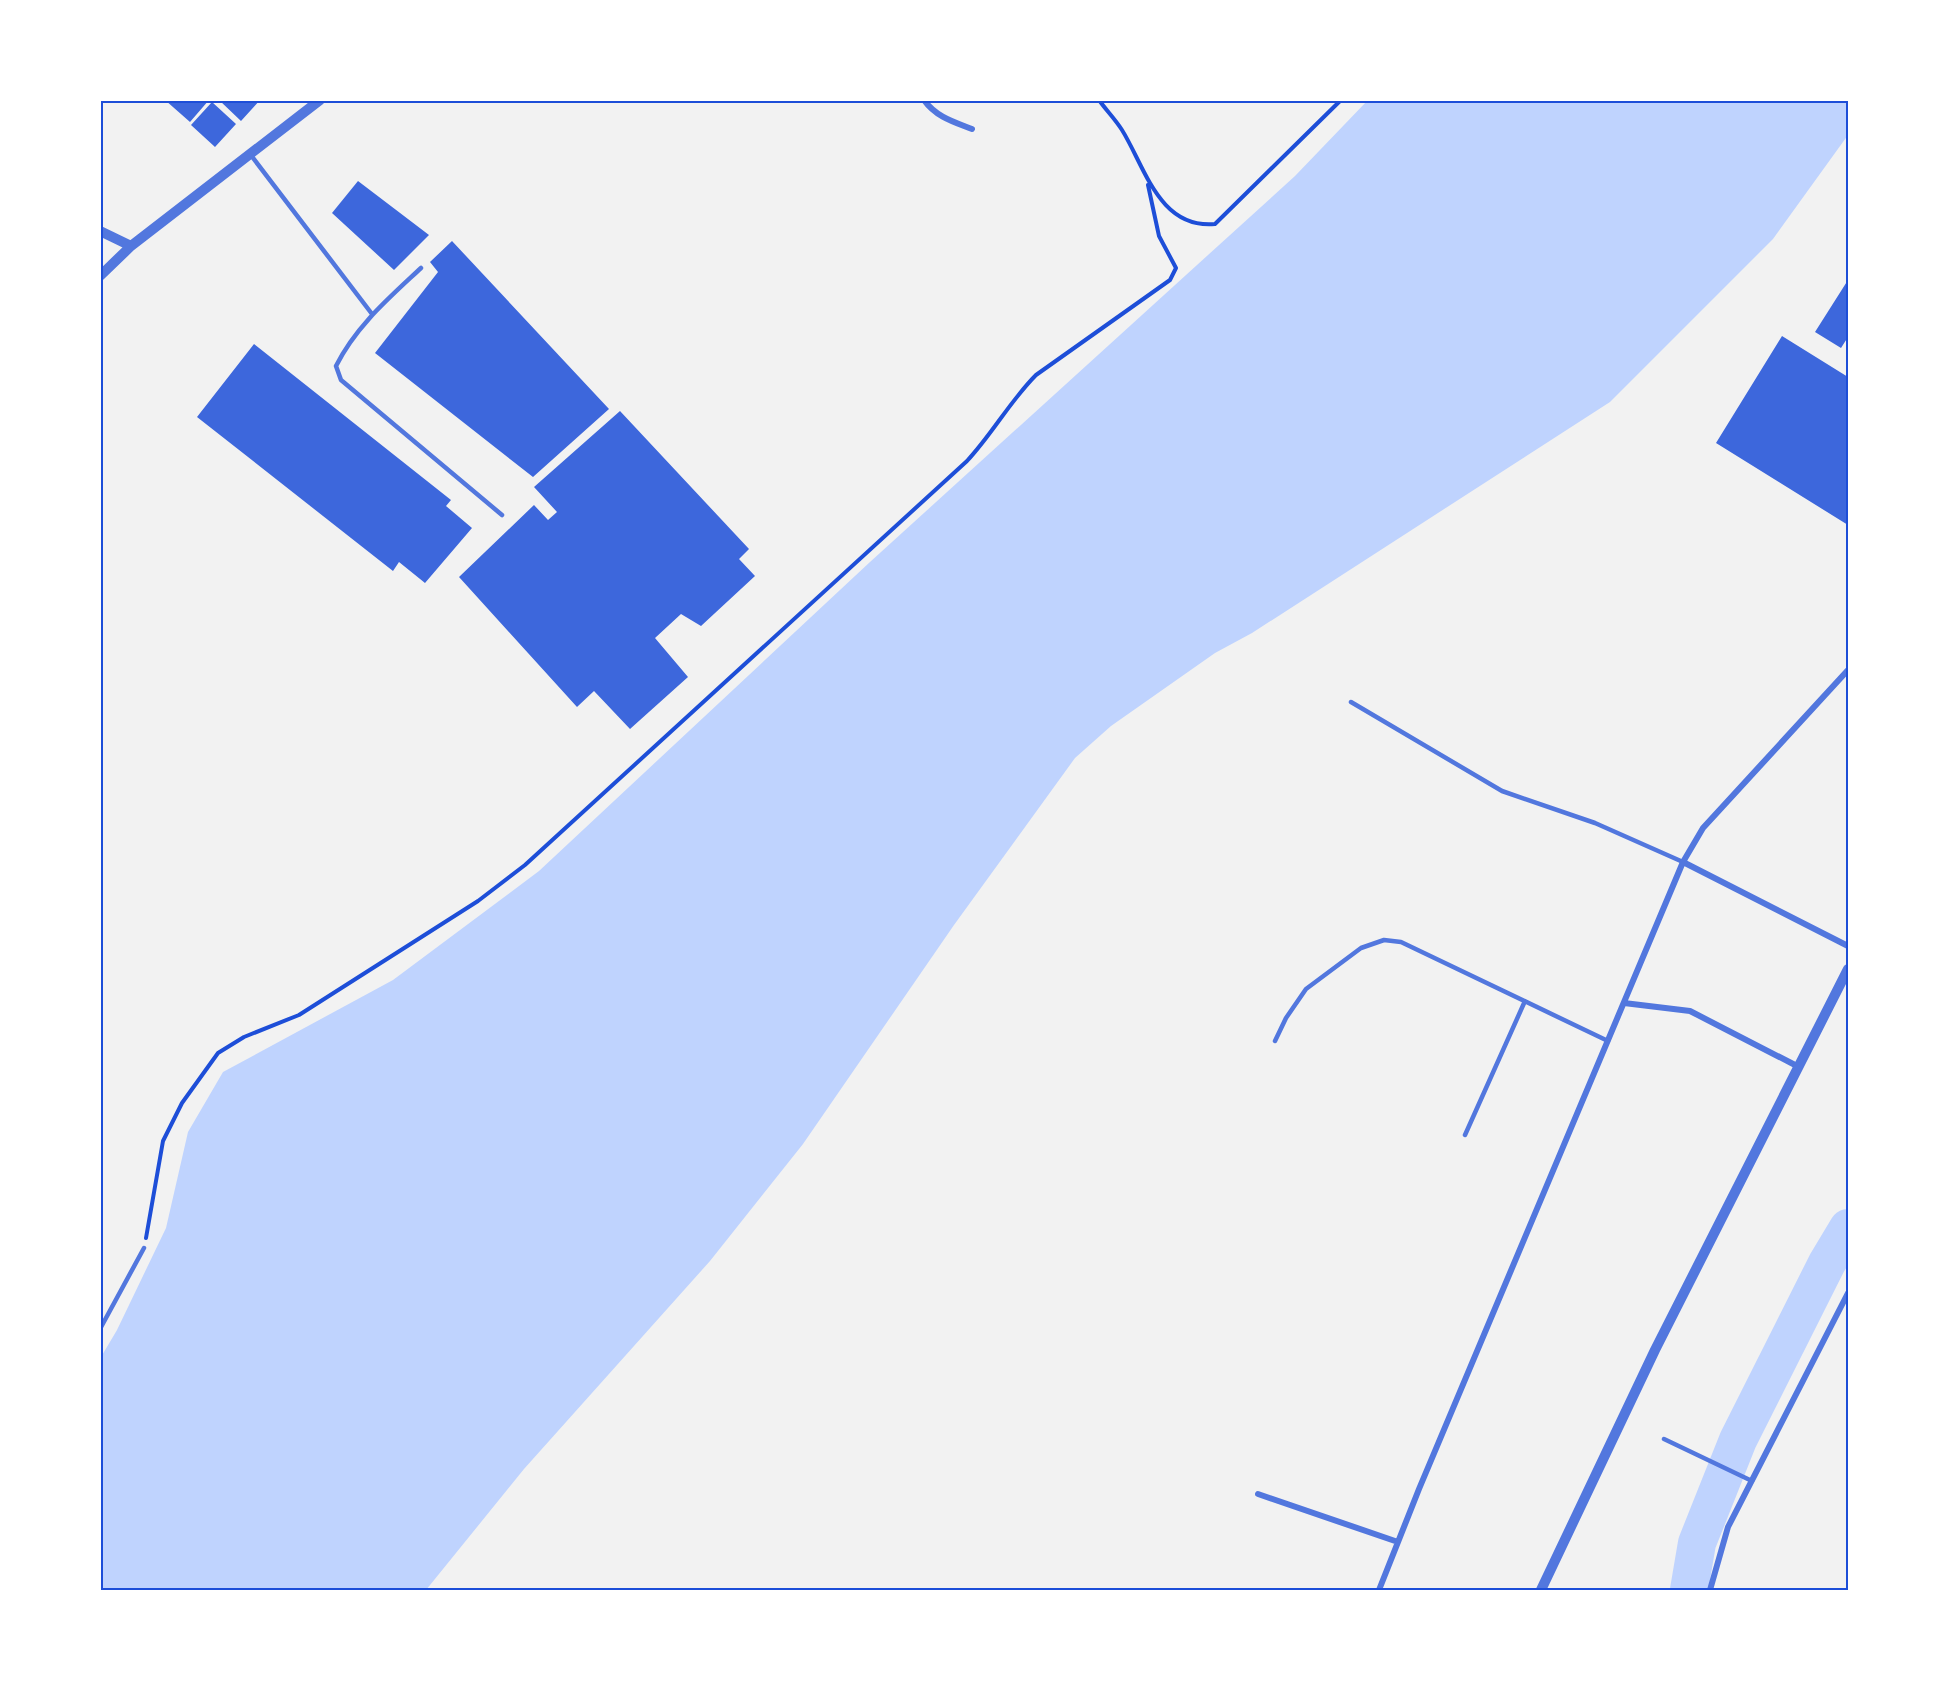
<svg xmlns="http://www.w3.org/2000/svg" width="1949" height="1691" font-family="'Work Sans',sans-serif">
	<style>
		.water { fill: #bfd3fe }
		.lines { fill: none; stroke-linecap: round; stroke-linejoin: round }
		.river { stroke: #bfd3fe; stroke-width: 38 }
		.building { fill: #3d67dc }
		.path { stroke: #1d4ed8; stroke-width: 4 }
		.service { stroke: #5277de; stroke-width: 4.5 }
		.minor { stroke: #5277de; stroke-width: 6 }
		.tertiary { stroke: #5277de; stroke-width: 10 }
		.neatline { fill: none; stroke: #1d4ed8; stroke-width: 2 }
	</style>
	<rect width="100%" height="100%" fill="#f2f2f2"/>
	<path class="water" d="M1368,100l480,1v34l-75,104 -163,163 -358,231 -37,20 -104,73 -36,32 -121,167 -151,219 -93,117 -186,208 -98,121h-325v-233l16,-27 49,-102 22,-96 35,-60 170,-92 146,-109 331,-309 425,-386z"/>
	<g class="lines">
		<path class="river" d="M1689,1590l8,-47 41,-103 89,-177 21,-35"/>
	</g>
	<path class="building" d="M165,100h44l-19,22z
		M219,100h41l-19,21z
		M212,102l24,22 -21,23 -24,-22z
		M358,181l71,54 -35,35 -62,-57z
		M452,241l157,168 -76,68 -158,-124 63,-81 -8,-10z
		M1848,280v57l-7,11 -26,-16z
		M1782,336l66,41v148l-132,-82z
		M254,344l197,156 -5,6 26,22 -47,55 -26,-21 -6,9 -196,-154z
		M620,411l129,138 -10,10 16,17 -54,50 -20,-12 -26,24 33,39 -58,52 -36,-38 -17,16 -118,-130 75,-72 14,15 9,-8 -23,-25z"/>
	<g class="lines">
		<path class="path" d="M1099,100c7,10 16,19 23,30 23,37 37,99 93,94l126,-124
			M146,1238l17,-97 19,-38 36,-50 26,-16 55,-22 179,-114 47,-36 442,-404c26,-28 43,-60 69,-86l134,-95 6,-12 -17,-32 -11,-51"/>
		<path class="service" d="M250,154l122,160
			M421,268c-32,30 -65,58 -85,98l5,14 161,135
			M1351,702l151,89 93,32 88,39
			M1275,1041l11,-23 20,-29 55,-41 23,-8 17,2 207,99
			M1465,1135l60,-134
			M100,1329l44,-81
			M1664,1439l88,42"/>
		<path class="minor" d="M924,100c12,17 30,22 48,29
			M1683,862l165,84
			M1624,1003l66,8 107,55
			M1258,1494l140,48
			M1379,1590l40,-101 264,-627 20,-34 145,-158
			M1710,1590l18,-63 120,-234"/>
		<path class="tertiary" d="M100,231l31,15
			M100,276l31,-30 189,-146
			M1541,1590l114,-240 193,-381"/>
	</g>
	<rect width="1949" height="1691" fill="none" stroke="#ffffff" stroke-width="204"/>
	<rect x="102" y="102" width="1745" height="1487" class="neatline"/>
</svg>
